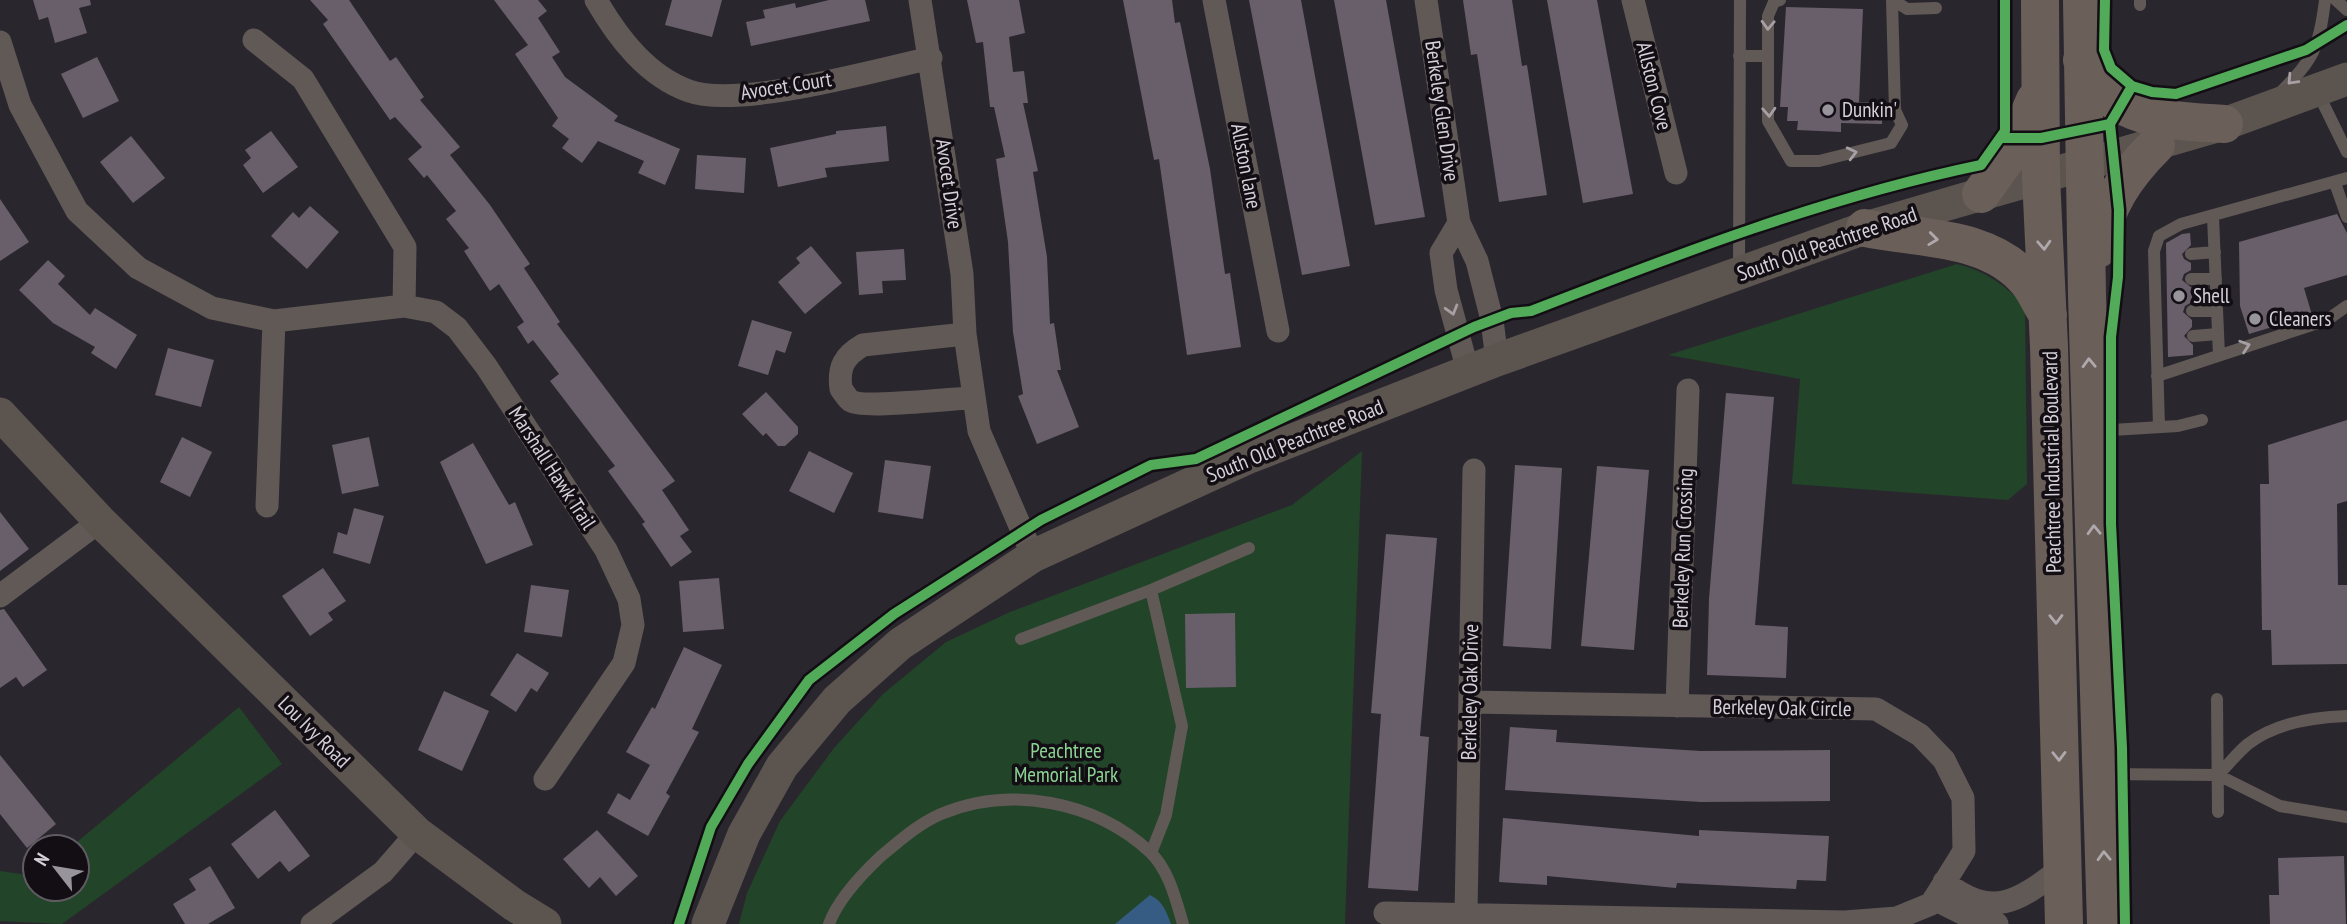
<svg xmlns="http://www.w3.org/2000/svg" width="2347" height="924" font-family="'PT Sans Narrow',sans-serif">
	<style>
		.green { fill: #224428 }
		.water { fill: #365c83 }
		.building { fill: #685f6b }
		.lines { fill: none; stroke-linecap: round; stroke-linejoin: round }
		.lane { stroke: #605956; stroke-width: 12 }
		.street { stroke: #605956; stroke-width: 23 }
		.secondary { stroke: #5c544f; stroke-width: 33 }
		.highway { stroke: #6a6059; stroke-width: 38 }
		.cycleway-casing { stroke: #120e14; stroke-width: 15 }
		.cycleway { stroke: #51ab58; stroke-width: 10 }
		.oneway { stroke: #a6a0a4 }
		.oneway2 { stroke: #afa8ac }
		.poi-dot { fill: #98949c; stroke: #120e14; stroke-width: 2.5 }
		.labels { text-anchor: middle; stroke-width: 7; stroke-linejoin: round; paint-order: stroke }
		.street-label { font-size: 21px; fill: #d4cfd8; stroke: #120e14 }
		.poi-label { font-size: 21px; fill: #d4cfd8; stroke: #120e14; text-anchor: start }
		.park-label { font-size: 21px; fill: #8cd394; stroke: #120e14 }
	</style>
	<rect width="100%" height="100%" fill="#2a262e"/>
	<path class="green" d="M1957,264c28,7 48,21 68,42l2,178 -19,16 -216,-16 8,-105 -132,-24z
		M1362,451l-17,473h-606l8,-31 33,-72 54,-73 49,-54 63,-52 64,-30 282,-107z
		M239,707l43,57 -220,160 -62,-3v-50l35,5v13h42v-42h-6z"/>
	<path class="water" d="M1150,895c13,6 16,16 21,29h-56z"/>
	<path class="building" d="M33,0h57l1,5 -12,3 8,25 -32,10 -7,-26 -9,3z
		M310,0h39l41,61 6,-4 28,40 -4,3 40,47 -10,8 40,50 40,59 -6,4 36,54 -3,2 118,157 -13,9 27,40 -9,6 12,16 -21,15 -29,-43 3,-2 -37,-51 7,-5 -65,-85 9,-7 -26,-34 -5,4 -11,-17 7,-5 -25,-38 -9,7 -26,-40 5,-3 -23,-29 10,-8 -29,-36 -3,3 -16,-19 14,-12 -27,-30 -5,3 -67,-96 5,-4z
		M494,0h44l9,11 -9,7 22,34 -8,5 13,20 53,39 -4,5 66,28 -15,36 -27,-12 6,-12 -46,-20 -16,22 -20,-15 7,-9 -17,-13 6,-8 -43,-64 13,-9z
		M672,0h50l-10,37 -47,-12z
		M829,0h36l5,21 -119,25 -5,-24 19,-4 -2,-8 32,-7 1,5z
		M967,0h52l6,33 -16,4 4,35 11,-1 4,32h-5l15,68 -5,1 14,85 3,67 4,-1 7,47h-4l22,57 -42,17 -19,-48 5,-2 -10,-62 -5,-90 -12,-83 9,-2 -11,-50h-4l-7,-65 -7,1z
		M1123,0h49l3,23 5,-1 30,147 15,105 5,-1 11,74 -54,8 -28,-196 -5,1z
		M1249,0h52l49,266 -48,9z
		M1334,0h52l39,217 -50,8z
		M1463,0h49l10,66 5,-1 20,130 -48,7 -22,-148 -6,1z
		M1547,0h50l36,194 -50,9z
		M1786,7l77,2 -4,93h24l-1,22 -41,-1v9l-44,-2 1,-9h-11l1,-14h-8z
		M97,57l22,44 -36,17 -22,-44z
		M886,126l3,35 -64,7 2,9 -49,10 -8,-39 66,-14v-3z
		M271,131l27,36 -35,26 -20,-28 8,-7 -6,-8z
		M131,136l34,42 -32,25 -33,-41z
		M697,155l49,3 -2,35 -49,-4z
		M0,199l29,43 -29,19z
		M310,206l29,26 -32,37 -36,-33 22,-24 6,6z
		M2337,214l10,19v42l-43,13 8,27 -63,19 -9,-28 -1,-64z
		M2190,233l1,12 -9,9 2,5 7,4v7l-7,4 -2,6 10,8v14l-7,4 -2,6 9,8v7l-8,9 9,9v10l-25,2 -2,-114 16,-9z
		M811,246l31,37 -37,31 -27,-32 22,-19 -4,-5z
		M904,249l2,31 -24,1 1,12 -24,2 -3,-43z
		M48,260l17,16 -7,8 32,31 5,-7 42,27 -21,34 -25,-16 4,-6 -42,-24 -34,-33z
		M752,320l40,12 -7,21 -9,-3 -8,25 -30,-9z
		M168,348l46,12 -13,47 -46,-12z
		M766,392l32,35v7l-13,12h-7l-12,-13 -3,3 -21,-22z
		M1726,393l48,4 -19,228 33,2 -2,51 -79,-3 2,-76z
		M2347,420v81l-10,3 1,81h9v79l-75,1 -1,-35h-9l-2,-146h9l-1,-39z
		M182,437l30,15 -22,45 -30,-15z
		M369,437l10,49 -37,8 -10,-49z
		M473,443l36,62 6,-3 18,43 -47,19 -46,-102z
		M809,451l44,22 -19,40 -45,-22z
		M885,460l46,6 -8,53 -45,-7z
		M1515,465l47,3 -11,181 -48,-3z
		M1597,466l52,4 -15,180 -53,-4z
		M354,508l30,8 -14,48 -37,-11 5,-21 9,3z
		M0,512l29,37 -29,22z
		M1386,534l51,4 -17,198 9,1 -11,154 -50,-3 13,-174 -10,-1z
		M323,568l23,33 -18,12 5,7 -23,16 -28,-40z
		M719,578l5,51 -41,3 -4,-51z
		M531,585l38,5 -7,47 -38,-5z
		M4,609l43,61 -24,17 -7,-10 -16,11v-78z
		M1235,613l1,74 -50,1 -1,-74z
		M684,647l38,18 -30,64 7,3 -33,61 4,3 -22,40 -41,-23 11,-20 12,7 20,-35 -24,-13 26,-45 3,2z
		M517,653l32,20 -12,19 -6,-4 -15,24 -26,-17z
		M444,691l45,20 -27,60 -44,-21z
		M1510,727l47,3 -1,12 145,9 129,-1v51l-129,1 -196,-12z
		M0,755l56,69 -29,24 -27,-34z
		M275,810l35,46 -21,16 -9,-11 -22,18 -27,-35z
		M1503,818l196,18v-6l130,6 -3,45 -29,-1 -1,9 -119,-6 -1,5 -129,-12v9l-48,-3z
		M597,830l41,46 -22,20 -16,-19 -11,11 -26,-29z
		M2344,856l2,68h-76l-1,-29h10l-1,-37z
		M210,866l25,42 -27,16h-23l-12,-20 23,-14 -7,-11z"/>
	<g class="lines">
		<path class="lane" d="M1780,0l-6,2 -6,14v105l23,40h28l72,-18 11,-18 -7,-15 -3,-110
			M1893,0l14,9 29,-1
			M2140,0v5
			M2336,0l11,10
			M1739,56h29
			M2317,91l30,61
			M2280,93c34,-35 39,-44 45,-93
			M2335,183l12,34
			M2213,217l6,138
			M2191,254l24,-2
			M1739,273l1,-273
			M2191,279h25
			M2192,311h25
			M2193,336l25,-2
			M2157,376l170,-56 20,-14
			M2159,427l-5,-176 5,-15 22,-12 166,-46
			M2095,431l83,-5 24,-6
			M1021,639l130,-49
			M2217,699l1,113
			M2104,774l114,1 62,31 67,11
			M2218,775c10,-10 19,-22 30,-31 27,-21 67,-27 99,-28
			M1151,853l15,-38 16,-89 -31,-136 98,-42
			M829,924c9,-25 32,-49 51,-67 19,-16 38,-33 61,-43 69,-29 154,-13 209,38 19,18 26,48 33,72"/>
		<path class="street" d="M596,0c22,38 51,76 93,91 49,18 188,-21 242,-33
			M920,0l42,274 3,60 14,97 54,125
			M1214,0l64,331
			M1426,0l33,223 18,38 15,59 5,40
			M1633,0l43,173
			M254,40l49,39 102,168 -1,59
			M0,42l20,63 57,106 61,57 74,40 62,13 130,-15 32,6 21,16 29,38 120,184 23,49 4,26 -9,38 -79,116
			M1459,223l-18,30 5,37 22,81
			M965,334l-102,11c-19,11 -25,22 -22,44 3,3 6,10 10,12 13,8 101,-3 123,-3
			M267,506l7,-185
			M0,596l100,-75
			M1677,706l11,-316
			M1944,882c50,38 74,19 118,-14
			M1934,899l32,16 31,9
			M1385,913l460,9 52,-4 34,-14 33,-53 -1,-53 -19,-38 -24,-25 -44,-26 -406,-7
			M1466,914l8,-444
			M312,924l71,-52 34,-39"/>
		<path class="secondary" d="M0,414l100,107 317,312 97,72 31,19
			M708,924l36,-90 38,-68 55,-66 63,-56 133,-88 214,-98 250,-98 368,-132 359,-104 123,-45"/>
		<path class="highway" d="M2040,0l1,177 8,169 15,578
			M2082,0l5,295 19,629
			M2082,60c6,9 11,20 18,28 30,34 83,33 124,36
			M1981,194l35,-49 19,-45
			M1865,228c54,11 125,7 163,54 8,10 13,23 20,33
			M2098,249c7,-43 27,-73 58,-104"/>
		<g class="cycleway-casing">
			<path id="cycleway" d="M2105,0l-1,50 7,18 21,18 20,6 24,2 130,-44 41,-25
				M2001,138h40l69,-14
				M679,924l32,-97 37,-63 61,-84 85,-66 147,-94 110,-55 45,-6 278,-132 37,-14 20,-2c147,-57 295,-114 450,-146l24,-34v-131
				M2125,924l-3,-176 -11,-224v-187l7,-60 1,-67 -9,-86 22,-38"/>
		</g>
		<use href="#cycleway" class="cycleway"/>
	</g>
	<defs><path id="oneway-chevron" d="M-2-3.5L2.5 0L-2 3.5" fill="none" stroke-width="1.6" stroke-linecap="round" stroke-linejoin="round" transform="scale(1.75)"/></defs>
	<g class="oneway">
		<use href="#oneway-chevron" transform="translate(1768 25) rotate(92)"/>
		<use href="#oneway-chevron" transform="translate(2292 80) rotate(133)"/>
		<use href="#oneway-chevron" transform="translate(1769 112) rotate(87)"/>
		<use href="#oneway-chevron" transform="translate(1852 153) rotate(-14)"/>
		<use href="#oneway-chevron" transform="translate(1452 310) rotate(74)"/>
		<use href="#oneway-chevron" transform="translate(2245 346) rotate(-18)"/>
	</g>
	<g class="oneway2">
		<use href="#oneway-chevron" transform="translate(1933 239) rotate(7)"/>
		<use href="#oneway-chevron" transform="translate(2044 245) rotate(87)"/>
		<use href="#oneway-chevron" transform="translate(2089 363) rotate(-92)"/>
		<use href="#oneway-chevron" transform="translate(2094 530) rotate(-92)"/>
		<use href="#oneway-chevron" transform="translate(2056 619) rotate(89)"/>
		<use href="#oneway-chevron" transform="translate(2059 756) rotate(89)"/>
		<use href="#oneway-chevron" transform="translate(2104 856) rotate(-92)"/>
	</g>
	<g class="poi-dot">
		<circle cx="1828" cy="110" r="7"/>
		<circle cx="2179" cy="296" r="7"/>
		<circle cx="2255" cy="319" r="7"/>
	</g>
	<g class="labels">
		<g class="street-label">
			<text transform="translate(786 86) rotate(-9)" y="7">Avocet Court</text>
			<text transform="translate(1654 86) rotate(76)" y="7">Allston Cove</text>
			<text transform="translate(1442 111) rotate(82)" y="7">Berkeley Glen Drive</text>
			<text transform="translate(1246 166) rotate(79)" y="7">Allston lane</text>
			<text transform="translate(949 184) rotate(82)" y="7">Avocet Drive</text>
			<text transform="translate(1827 244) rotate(-19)" y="7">South Old Peachtree Road</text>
			<text transform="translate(1295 441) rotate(-22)" y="7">South Old Peachtree Road</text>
			<text transform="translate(2052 462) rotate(-91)" y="7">Peachtree Industrial Boulevard</text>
			<text transform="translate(552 468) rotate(57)" y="7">Marshall Hawk Trail</text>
			<text transform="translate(1683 548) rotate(-88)" y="7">Berkeley Run Crossing</text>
			<text transform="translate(1470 692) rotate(-89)" y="7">Berkeley Oak Drive</text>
			<text transform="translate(1782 708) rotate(1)" y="7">Berkeley Oak Circle</text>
			<text transform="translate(314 732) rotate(45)" y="7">Lou Ivy Road</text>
		</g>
		<g class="poi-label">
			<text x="1842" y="117">Dunkin'</text>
			<text x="2193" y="303">Shell</text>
			<text x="2269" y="326">Cleaners</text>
		</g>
		<g class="park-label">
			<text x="1066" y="758">Peachtree<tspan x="1066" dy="24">Memorial Park</tspan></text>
		</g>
	</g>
	<g transform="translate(56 868) rotate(301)"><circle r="33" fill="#120e14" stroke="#605b62" stroke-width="2"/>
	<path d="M0-5L12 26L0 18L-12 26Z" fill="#98949c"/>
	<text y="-10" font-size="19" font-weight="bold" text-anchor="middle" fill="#d4cfd8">N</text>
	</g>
</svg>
